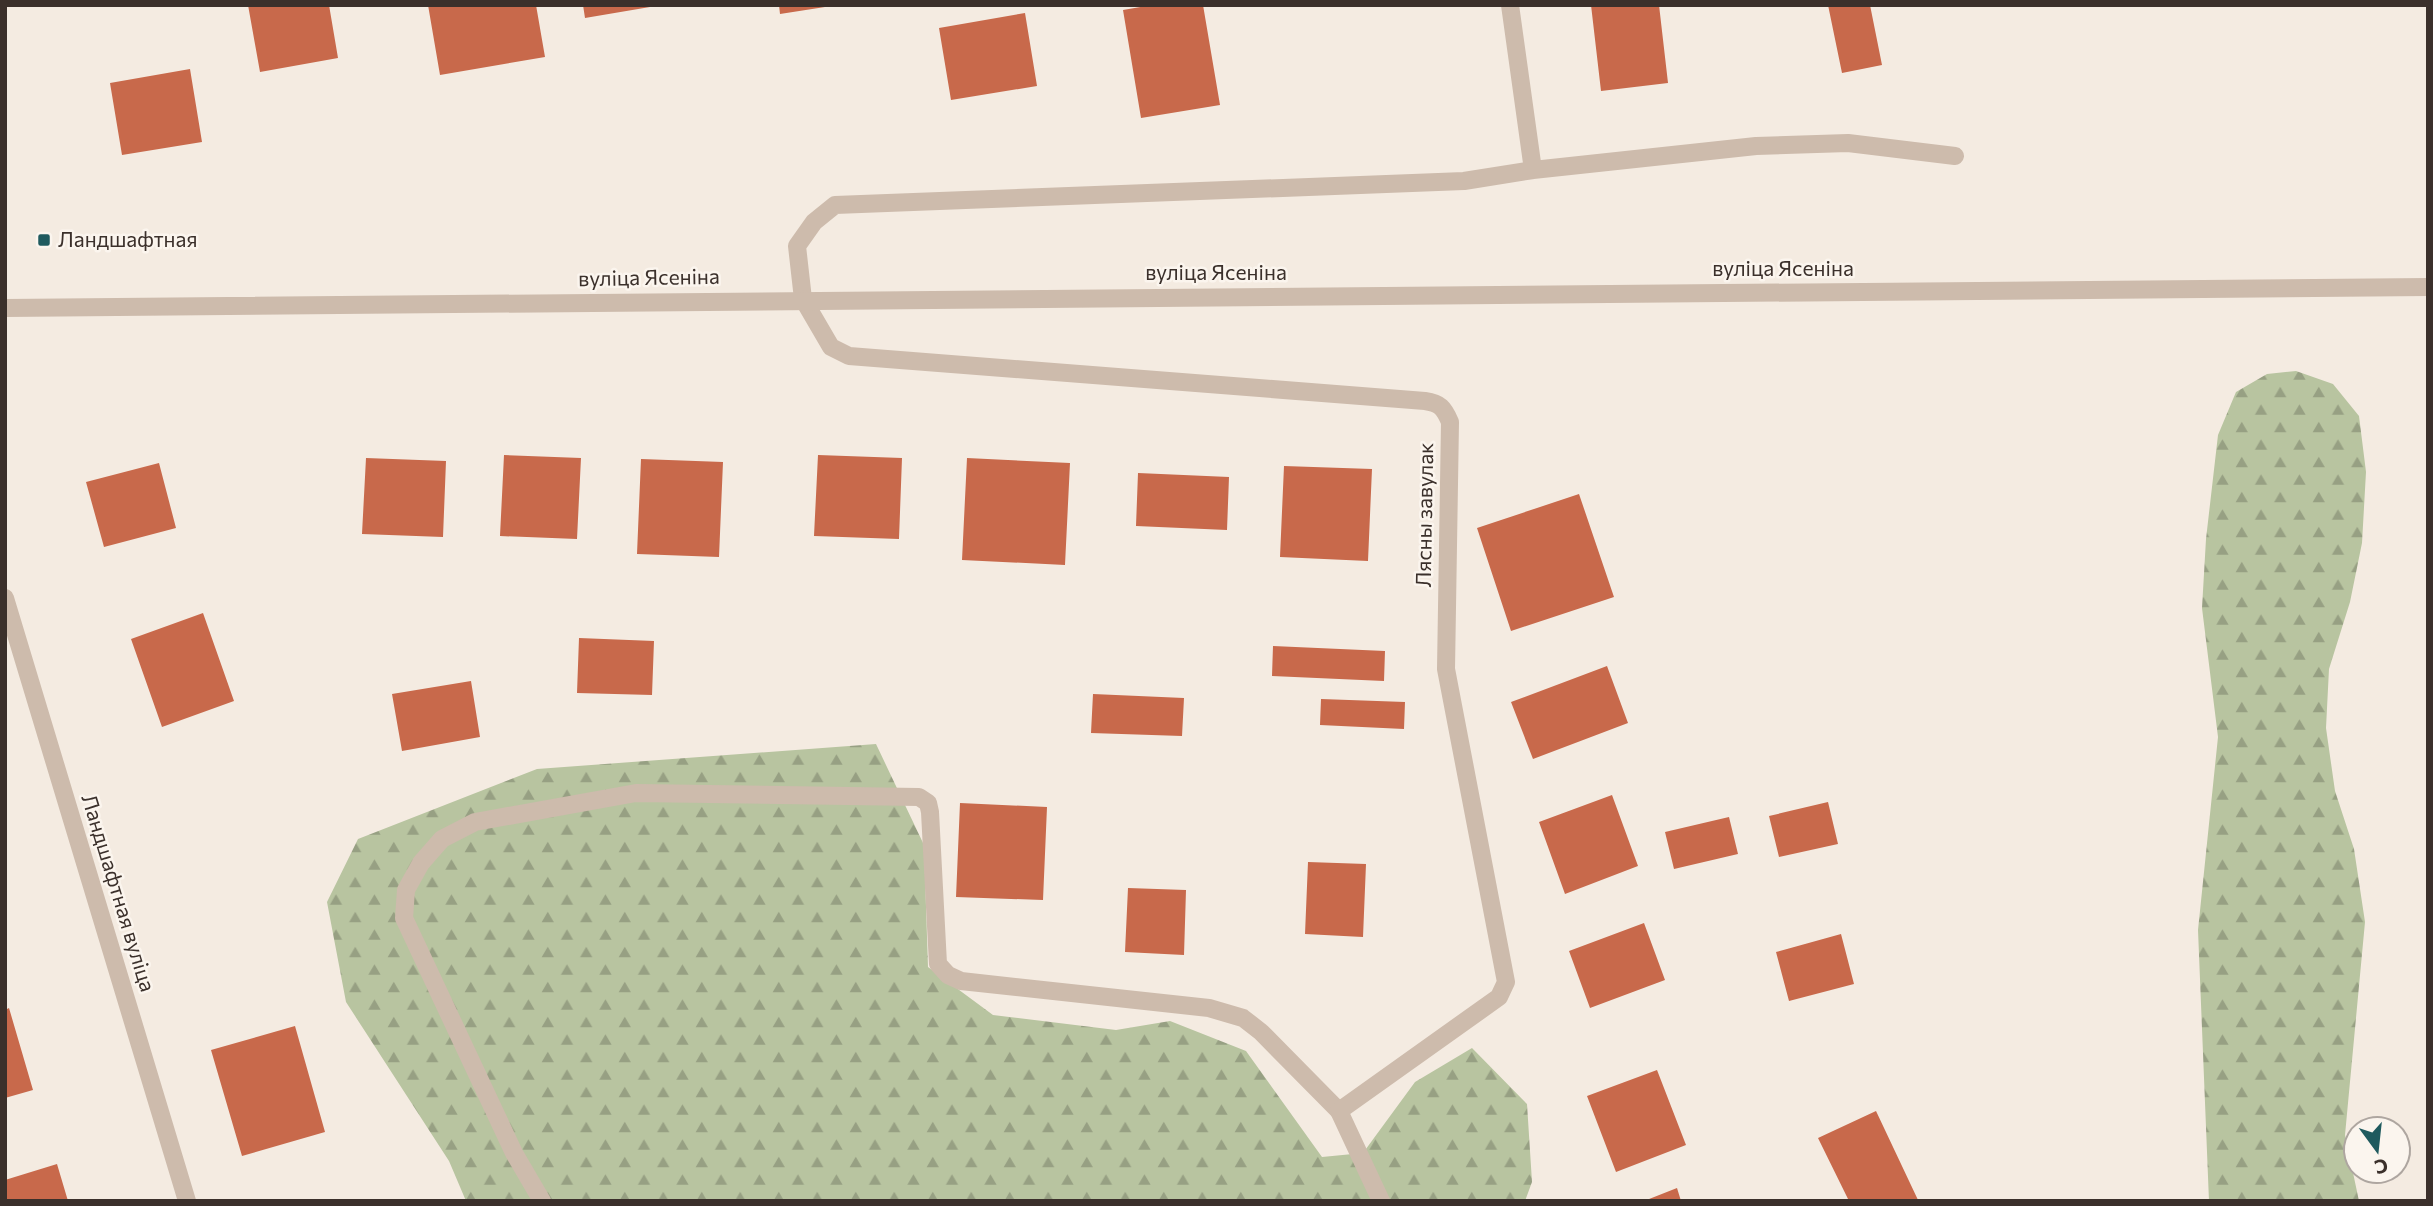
<svg xmlns="http://www.w3.org/2000/svg" width="2433" height="1206" font-family="Commissioner,sans-serif">
	<style>
		.forest { fill: url(#forest-firs) }
		.building { fill: #c8694b }
		.lines { fill: none; stroke-linecap: round; stroke-linejoin: round }
		.service { stroke: #cdbbac; stroke-width: 18 }
		.minor { stroke: #cdbbac; stroke-width: 18 }
		.tertiary { stroke: #cdbbac; stroke-width: 18 }
		.poi-dot { fill: #1f5a5e; stroke: #fbf5ee; stroke-width: 2.5 }
		.labels { text-anchor: middle; stroke-width: 5; stroke-linejoin: round; paint-order: stroke }
		.poi-label { font-size: 21px; fill: #3b302b; stroke: #fbf5ee; text-anchor: start }
		.street-label { font-size: 21px; fill: #3b302b; stroke: #fbf5ee }
	</style>
	<defs>
		<pattern id="forest-firs" width="22" height="20" patternUnits="userSpaceOnUse" patternTransform="scale(1.75)"><rect width="22" height="20" fill="#b8c4a0"/><path d="M5 1l3.5 6h-7zM16 11l3.5 6h-7z" fill="#97a083"/></pattern>
	</defs>
	<rect width="100%" height="100%" fill="#f4ebe1"/>
	<path class="forest" d="M2296,371l37,13 26,32 7,56 -4,71 -12,59 -21,67 -3,59 9,63 19,58 11,73 -20,213 14,66h-150l-11,-271 20,-193 -16,-129 4,-69 12,-104 18,-43 31,-18z
		M876,744l48,101 4,122 65,48 123,15 54,-9 76,30 76,106 41,-4 52,-71 57,-34 55,56 5,78 -7,19h-1059l-17,-40 -103,-159 -19,-100 31,-63 179,-70z"/>
	<path class="building" d="M248,5h81l9,53 -78,14z
		M428,5h108l9,52 -105,18z
		M583,5h66l1,2 -65,11z
		M779,5h46v2l-45,7z
		M1152,5h51l17,100 -79,13 -18,-108z
		M1591,5h68l9,78 -67,8z
		M1828,5h42l12,60 -40,8z
		M1025,13l12,73 -86,14 -12,-72z
		M190,69l12,73 -80,13 -12,-72z
		M504,455l77,3 -4,81 -77,-3z
		M818,455l84,3 -3,81 -85,-3z
		M366,458l80,3 -3,76 -81,-3z
		M967,458l103,5 -5,102 -103,-5z
		M641,459l82,3 -4,95 -82,-3z
		M159,463l17,65 -72,19 -18,-65z
		M1284,466l88,3 -4,92 -88,-4z
		M1138,473l91,4 -2,53 -91,-4z
		M1579,494l35,103 -103,34 -34,-103z
		M203,613l31,88 -72,26 -31,-88z
		M579,638l75,3 -2,54 -75,-2z
		M1273,646l112,5 -1,30 -112,-5z
		M1607,666l21,57 -95,36 -22,-57z
		M471,681l9,56 -78,14 -10,-57z
		M1093,694l91,4 -2,38 -91,-3z
		M1321,699l84,3 -1,27 -84,-4z
		M1612,795l26,71 -73,28 -26,-72z
		M1828,802l10,42 -59,13 -10,-41z
		M960,803l87,4 -4,93 -87,-3z
		M1729,817l9,37 -64,15 -9,-37z
		M1308,862l58,2 -3,73 -58,-3z
		M1128,888l58,2 -2,65 -59,-3z
		M1644,923l21,57 -75,28 -21,-57z
		M1841,934l13,50 -65,17 -13,-49z
		M9,1008l24,82 -28,8v-88z
		M295,1026l30,106 -83,24 -31,-106z
		M1657,1070l29,75 -70,27 -29,-76z
		M1876,1111l42,89 -2,1h-67l-31,-63z
		M57,1164l11,37h-63v-21z
		M1677,1188l4,13h-37z"/>
	<g class="lines">
		<path class="service" d="M1533,170l223,-24 92,-3 107,13
			M803,299l-6,-53 17,-24 21,-17 629,-24 69,-11 -23,-165
			M542,1201l-28,-48 -110,-235 2,-28 15,-27 21,-24 33,-17 161,-29 283,4 9,6 2,9 8,152 10,11 13,6 248,27 34,10 18,14 78,79"/>
		<path class="minor" d="M803,299l28,48 18,9 576,45c15,2 19,7 25,21l-4,247 60,313 -7,15 -160,114 42,90
			M5,598l182,603"/>
		<path class="tertiary" d="M5,308l2423,-21"/>
	</g>
	<rect class="poi-dot" x="37" y="233" width="14" height="14" rx="3.5"/>
	<g class="labels">
		<g class="poi-label">
			<text x="58" y="247">Ландшафтная</text>
		</g>
		<g class="street-label">
			<text x="1783" y="276">вуліца Ясеніна</text>
			<text x="1216" y="280">вуліца Ясеніна</text>
			<text transform="translate(649 278) rotate(-1)" y="7">вуліца Ясеніна</text>
			<text transform="translate(1425 515) rotate(-89)" y="7">Лясны завулак</text>
			<text transform="translate(118 893) rotate(73)" y="7">Ландшафтная вуліца</text>
		</g>
	</g>
	<rect width="2433" height="1206" fill="none" stroke="#3b302b" stroke-width="14"/>
	<g transform="translate(2377 1150) rotate(165)"><circle r="33" fill="#fbf5ee" stroke="#aea6a0" stroke-width="2"/>
	<path d="M0-5L12 26L0 18L-12 26Z" fill="#1f5a5e"/>
	<text y="-10" font-size="19" font-weight="bold" text-anchor="middle" fill="#3b302b">С</text>
	</g>
</svg>
